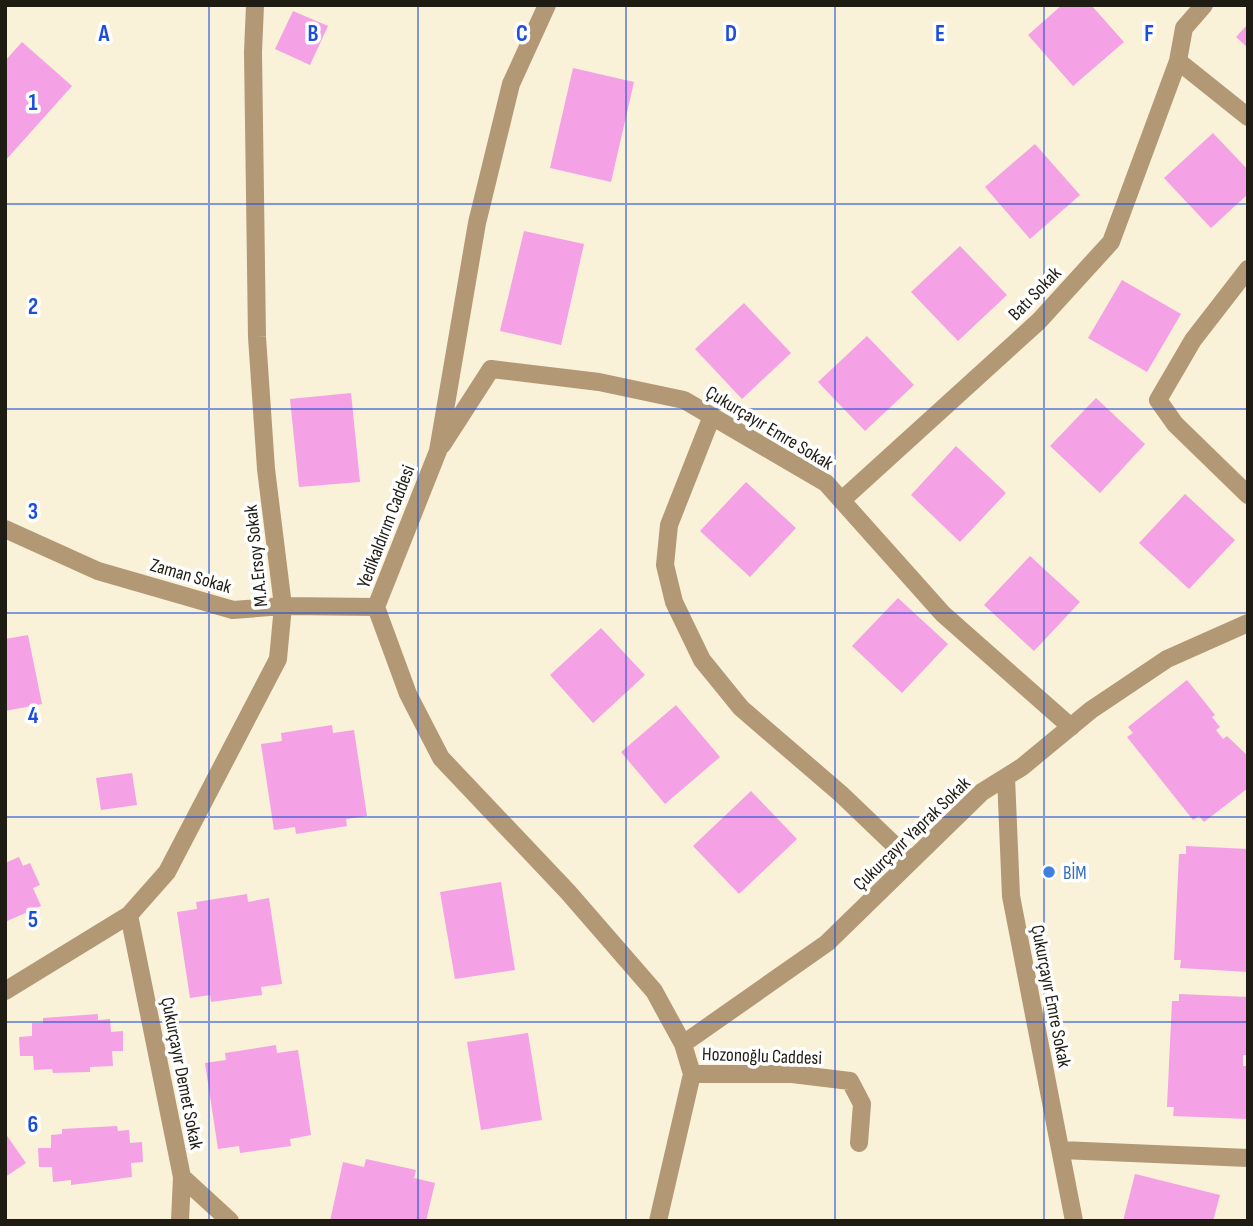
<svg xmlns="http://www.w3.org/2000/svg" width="1253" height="1226" font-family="'Sofia Sans Condensed',sans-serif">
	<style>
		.building { fill: #f4a1e5 }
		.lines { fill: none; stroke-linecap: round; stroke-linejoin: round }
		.minor { stroke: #b29875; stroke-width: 18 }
		.grid { fill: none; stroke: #1d4ed8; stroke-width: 2; stroke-opacity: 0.55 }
		.shop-dot { fill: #3f7fe0; stroke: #fff; stroke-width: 2.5 }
		.labels { text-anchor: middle; stroke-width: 7; stroke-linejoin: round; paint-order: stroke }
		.street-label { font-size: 19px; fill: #1f1c13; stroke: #fff }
		.shop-label { font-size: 19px; fill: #366cbe; stroke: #fff; text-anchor: start }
		.grid-label { font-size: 23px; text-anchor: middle; font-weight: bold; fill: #1d4ed8; stroke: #fff; stroke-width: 7; stroke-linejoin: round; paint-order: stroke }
	</style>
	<rect width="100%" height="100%" fill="#f9f1d8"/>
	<path class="building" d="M1062,5h29l33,37 -51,44 -45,-51z
		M293,11l35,15 -18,39 -35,-16z
		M1248,24v24l-12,-11z
		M22,42l50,44 -67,75v-100z
		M573,68l61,14 -23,100 -61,-14z
		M1213,133l35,37v24l-37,34 -47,-50z
		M1035,144l45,51 -50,44 -45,-52z
		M524,231l60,13 -23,101 -61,-14z
		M960,246l47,49 -49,46 -47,-49z
		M1122,280l59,34 -34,58 -59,-34z
		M744,303l47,50 -49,46 -47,-50z
		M867,336l47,49 -49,46 -47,-49z
		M351,393l9,89 -61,5 -9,-88z
		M1096,398l49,46 -45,49 -50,-47z
		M956,446l50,47 -46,49 -49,-47z
		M746,482l50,46 -46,49 -50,-46z
		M1185,494l50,46 -46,49 -50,-46z
		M1030,556l50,46 -46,49 -50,-46z
		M898,598l50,46 -46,49 -50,-47z
		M601,628l44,47 -52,48 -43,-48z
		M28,635l14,69 -37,7v-72z
		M1187,680l28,35 -3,2 8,10 -4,3 7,9 4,-3 21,20v32l-44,34 -5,-6 -6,4 -66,-83 6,-4 -5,-6z
		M676,705l44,52 -55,47 -44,-52z
		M332,725l1,8 21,-3 13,86 -21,3 1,7 -51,8 -1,-7 -21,3 -13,-86 21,-3 -1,-8z
		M132,773l5,32 -36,5 -5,-32z
		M751,791l46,48 -58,55 -46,-48z
		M1186,846l62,3v123l-68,-4 1,-8h-7l5,-106h7z
		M19,857l4,9 7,-3 10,22 -7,3 8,18 -36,16v-59z
		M501,882l14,88 -60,9 -15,-87z
		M247,894l1,8 21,-4 13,86 -21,3 1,8 -51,7 -1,-7 -20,3 -13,-86 20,-3 -1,-7z
		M1179,994l69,3v58h-5v11h5v53l-75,-3 1,-9h-7l5,-106h7z
		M98,1014v6l12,-1 1,13 12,-1v20h-11l1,15 -23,1v5l-37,1 -1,-4 -18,1 -1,-14h-13l-1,-19 13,-1v-13h11v-5z
		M528,1033l14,87 -61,10 -14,-88z
		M276,1045l1,8 21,-3 13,85 -21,4 1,7 -51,7 -1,-7 -21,3 -13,-86 21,-3 -1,-7z
		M117,1126l1,5 11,-1 1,13 12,-1 1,20 -12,1 1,14 -61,8v-5l-18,2 -1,-15h-13l-1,-19h13v-13l11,-1v-5z
		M5,1133l21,30 -21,14z
		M366,1159l50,11 -2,8 21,5 -9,38h-96l13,-59 21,5z
		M1135,1174l85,21 -7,26h-90z"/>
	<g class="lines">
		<path class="minor" d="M547,5l-36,79 -34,139 -39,228 -62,156 32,87 33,64 127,134 86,99 29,53 9,30 -34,147
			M1178,61l70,56
			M1248,269l-55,71 -35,60 17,24 73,71
			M712,416l-43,109 -4,40 9,37 28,58 39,48 100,86 70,67
			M442,445l49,-76 108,13 85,18 142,83 117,131 128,113
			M842,500l197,-179 72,-79 67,-181 6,-33 20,-23
			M5,529l93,42 135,39 50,-4 93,1
			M1006,777l5,119 63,325
			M129,915l53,262 48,44
			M5,991l124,-76 38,-43 111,-213 5,-53 -17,-137 -9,-132 -4,-285 2,-47
			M683,1044l144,-101 155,-151 40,-25 69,-57 76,-51 81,-36
			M692,1074h100l58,7 12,23 -3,39
			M1061,1150l187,8
			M180,1221l2,-44"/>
	</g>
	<path class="grid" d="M209,5v1216M418,5v1216M626,5v1216M835,5v1216M1044,5v1216M5,204h1243M5,409h1243M5,613h1243M5,817h1243M5,1022h1243"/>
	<circle class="shop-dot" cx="1049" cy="872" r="7"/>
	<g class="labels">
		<g class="street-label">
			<text transform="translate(1034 293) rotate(-46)" y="7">Batı Sokak</text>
			<text transform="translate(770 427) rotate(31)" y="7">Çukurçayır Emre Sokak</text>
			<text transform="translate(385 526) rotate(-69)" y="7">Yedikaldırım Caddesi</text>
			<text transform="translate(255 556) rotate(-96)" y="7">M.A.Ersoy Sokak</text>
			<text transform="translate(191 575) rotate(16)" y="7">Zaman Sokak</text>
			<text transform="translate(911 833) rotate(-44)" y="7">Çukurçayır Yaprak Sokak</text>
			<text transform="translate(1052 996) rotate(79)" y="7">Çukurçayır Emre Sokak</text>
			<text transform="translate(762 1055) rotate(2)" y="7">Hozonoğlu Caddesi</text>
			<text transform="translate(183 1073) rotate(79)" y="7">Çukurçayır Demet Sokak</text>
		</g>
		<g class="shop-label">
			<text x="1063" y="879">BİM</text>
		</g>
	</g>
	<g class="grid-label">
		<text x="104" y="41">A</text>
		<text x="313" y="41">B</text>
		<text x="522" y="41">C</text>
		<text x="731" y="41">D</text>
		<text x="940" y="41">E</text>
		<text x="1149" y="41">F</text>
		<text x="33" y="110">1</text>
		<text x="33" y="314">2</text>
		<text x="33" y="519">3</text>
		<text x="33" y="723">4</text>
		<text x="33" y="927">5</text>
		<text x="33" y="1132">6</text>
	</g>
	<rect width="1253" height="1226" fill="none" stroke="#1f1c13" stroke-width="14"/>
</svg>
